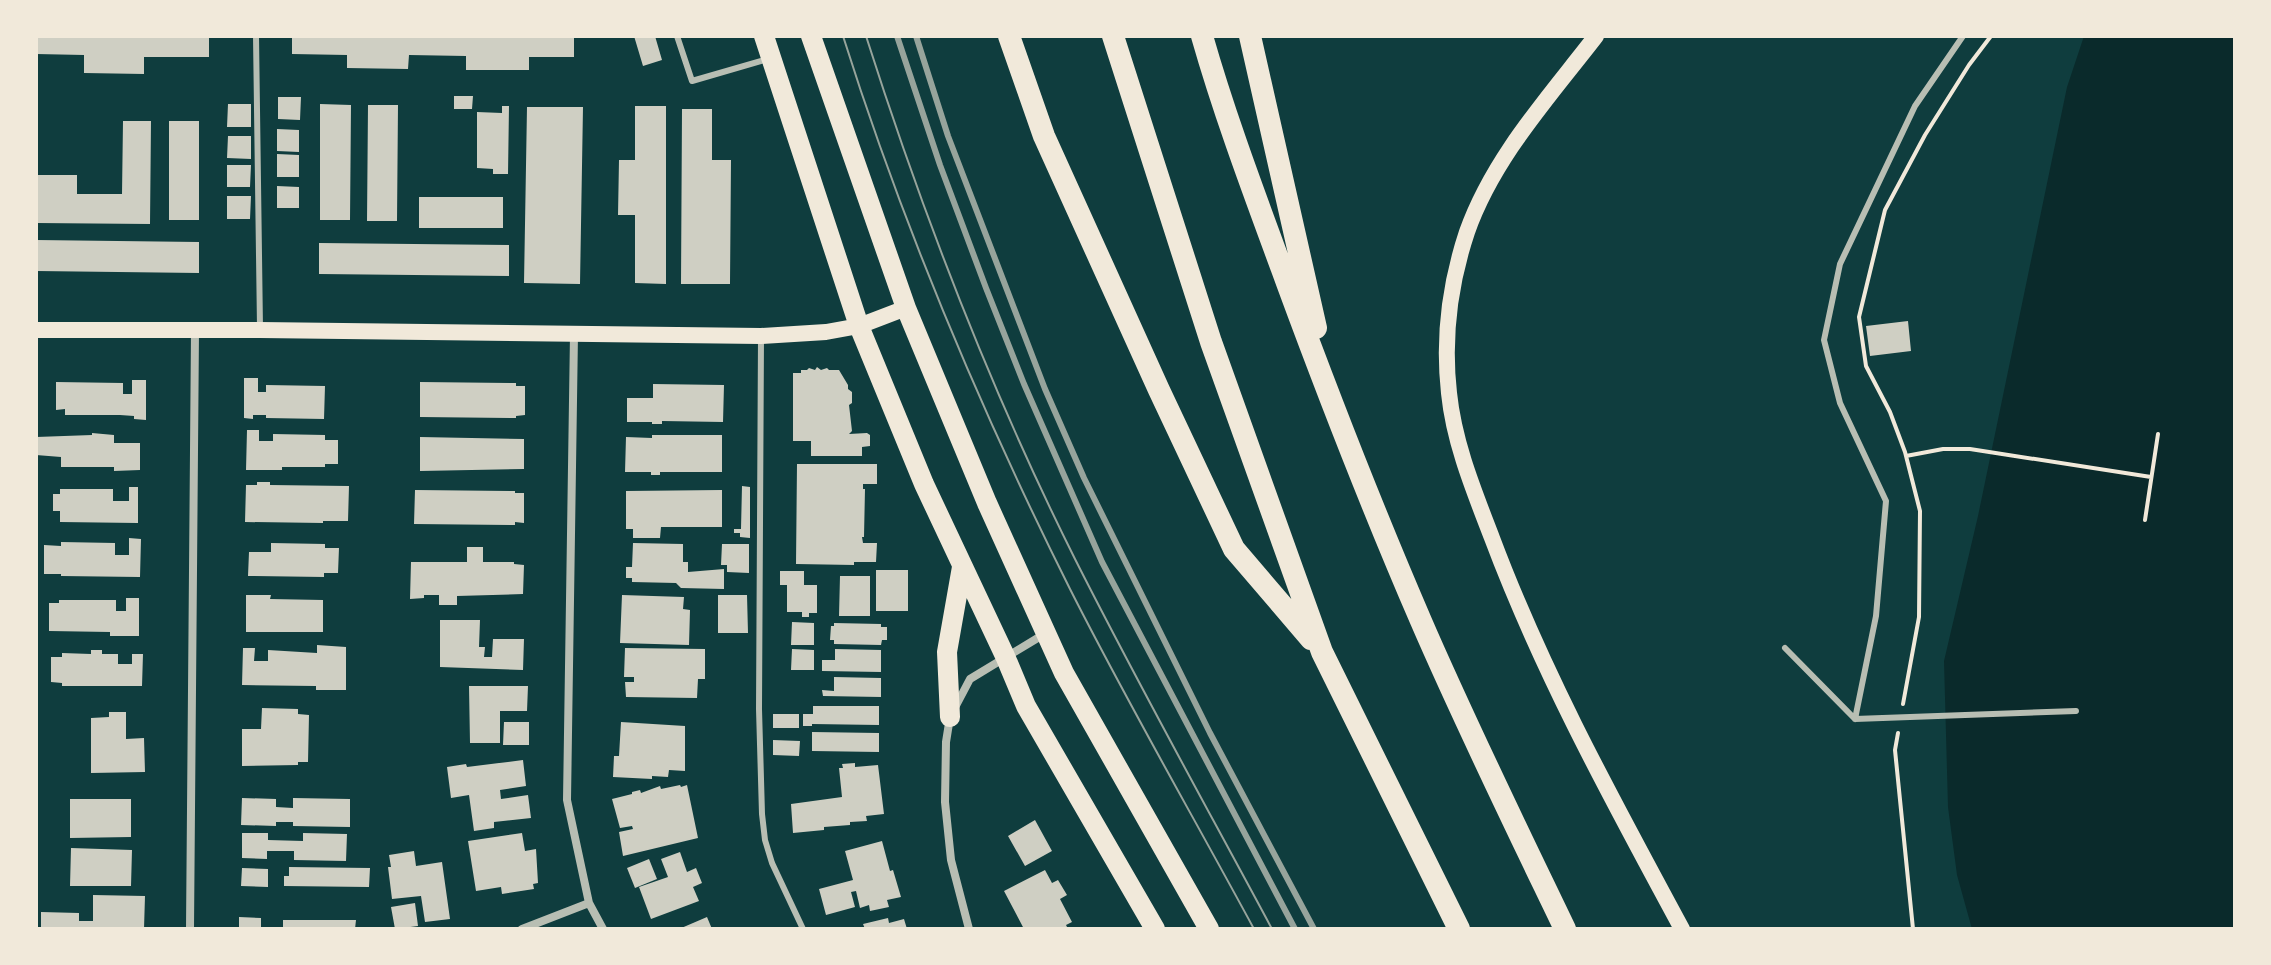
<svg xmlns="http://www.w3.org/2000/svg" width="2271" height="965" font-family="Montserrat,sans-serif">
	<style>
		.water { fill: #0a2a2b }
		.building { fill: #cfcfc3 }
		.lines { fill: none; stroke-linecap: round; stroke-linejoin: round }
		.path { stroke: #f1e9da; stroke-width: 4 }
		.service { stroke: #b8beb3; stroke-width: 6 }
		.minor { stroke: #b8beb3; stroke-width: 8 }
		.secondary { stroke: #f1e9da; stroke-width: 16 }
		.primary { stroke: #f1e9da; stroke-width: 20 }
		.motorway { stroke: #f1e9da; stroke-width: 22 }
		.tram { stroke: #97a49c; stroke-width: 2 }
		.rail { stroke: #97a49c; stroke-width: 6 }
	</style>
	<rect width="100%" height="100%" fill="#0f3d3e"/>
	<path class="water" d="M2084,36h151v893h-263l-15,-54 -9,-68 -4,-146 34,-145 89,-429z"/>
	<path class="building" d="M36,36h173v21h-65v17l-60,-1v-18l-48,-1z
		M292,36h282v21h-45v13h-63v-14l-57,-1 -1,14 -61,-1v-13l-55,-1z
		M634,36h21l7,24 -19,6z
		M454,96h19l-1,13h-18z
		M278,97h23l-1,23 -22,-1z
		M228,104h23v23h-24z
		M320,104l31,1 -1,115h-30z
		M368,105h30l-1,116h-30z
		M502,106h7l-1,68h-15v-5l-16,-1v-56l25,1z
		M635,106h31v178l-31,-1v-68h-17l1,-55h16z
		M527,107h56l-3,177 -56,-1z
		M682,109h30v51h19l-1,124h-49z
		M123,121h28l-1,103 -114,-1v-48h41v19h45z
		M169,121h30v99h-30z
		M277,129l22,1v22l-22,-1z
		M228,136h23v23l-24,-1z
		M277,154l22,1v22h-22z
		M227,165h24l-1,22h-23z
		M277,186l22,1v21h-22z
		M227,196h24l-1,23h-23z
		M419,197h84v31h-84z
		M36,240l163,2v31l-163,-2z
		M319,243l190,2v31l-190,-2z
		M1908,321l3,30 -41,5 -4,-30z
		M817,367l4,3 6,-2 2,2h10l9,15v4l4,3v11l-3,2 3,26 -3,3 18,-1 3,2v11l-8,1v9h-51v-15h-18v-68h8v-3h6l2,-2 6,2z
		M244,378h14v14h8v-7l59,1 -1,33 -58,-1v-3h-13v4l-9,-1z
		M132,380h14v40l-12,-1v-3l-14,-1h-55v-6l-9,1v-28l67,1v11h9z
		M420,382l96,1v3h9v29l-9,1v2l-96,-1z
		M653,384l71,1 -1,37 -61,-1v3h-10v-2h-25v-24h26z
		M247,430h12v11h14v-7l52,1v5h13v24h-13v3h-43v3h-36z
		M92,433l22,2v8h26v27l-26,1v-4h-53v-10l-25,-2v-18l56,-2z
		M652,435h70v37h-62v3h-9v-3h-26l1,-35 26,1z
		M420,437l104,2v30l-104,2z
		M797,464h80v20h-14v5h2l-1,48h-2l1,6h14l-1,19h-22v3l-58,-1z
		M257,482h13v3l79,1 -1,35h-25v2l-78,-1 1,-37h11z
		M742,486l8,1v51l-10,-1v-4h-6v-4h7z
		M129,487h9v36l-78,-1v-11h-7v-17h7v-5h53v12h16z
		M415,490l100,1v2h9v30l-9,-1v3l-101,-1z
		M722,490v37h-61l-1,11h-27v-9h-7v-38z
		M129,538l12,1 -1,38 -79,-1v-2h-17v-29l17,1v-4l54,1v12h14z
		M271,543l54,1v4h14l-1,25h-14v4l-76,-1 1,-24h22z
		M633,543l50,1v18h5v10l36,-3v20l-43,-1 -5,-5 -44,-1v-4h-6v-11h6z
		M722,544h27v29l-22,-1v-7h-6z
		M467,547h16v15h31v2l10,1 -1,29 -66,2v9h-18v-10h-15v3l-14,1 1,-37h56z
		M876,570h32v41h-32z
		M780,571h24v14h13v28h-8v4h-7v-5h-15v-27h-7z
		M840,576h30v40h-31z
		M246,595h25l-1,4 53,1v32h-77z
		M622,595l62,2 -1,12 7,1 -1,35 -69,-2z
		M718,595h29l1,38h-30z
		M126,598h13v38h-29v-4l-61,-1v-28h10v-3h57v11h10z
		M440,620h40l-1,27h6l-1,10h8l1,-18h31l-1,31 -83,-3z
		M792,622l22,1v22h-23z
		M834,623l47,1v3h6v13h-5l-1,5 -47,-1v-4h-4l1,-14h3z
		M317,645l29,2v43h-30v-4l-74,-1 1,-37h12l-1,13h14v-11l49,3z
		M625,648l80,1v30h-7l-1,19 -71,-1 -1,-15h9v-5h-10z
		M792,649l22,1v20h-23z
		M835,649l46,1v22l-59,-1v-11h13z
		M91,650h11v4h16v10h14v-10h11l-1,32h-80v-3l-11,-1v-25h11v-4l29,1z
		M834,677l47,1v19l-58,-1 -1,-6 12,1z
		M469,686h59l-1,25h-27v32h-30z
		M813,706h66v19l-67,-1v2h-9v-12h10z
		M262,708l36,1v5l11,1 -1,47h-10v3l-56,1v-37h19z
		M109,712h17v27l18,-1 1,34 -54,1v-55l18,-1z
		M773,714h26v14h-26z
		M504,722h25v23h-26z
		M621,722l64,4v45l-16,-1 -1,7 -16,-1v3l-39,-2 1,-21h5z
		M812,732l67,1v19l-67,-1z
		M773,740l27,1 -1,15 -26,-1z
		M523,760l3,26 -26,4 1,9 27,-4 3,23 -37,4v6l-20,3 -5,-36 -18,3 -4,-31 19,-3 1,3z
		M855,763v4l23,-2 6,49 -18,2 1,5 -17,1v3l-26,2v3l-31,3 -2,-29 51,-7 -3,-29h4l-1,-4z
		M680,785l1,2 6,-2 11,53 -75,18 -4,-24 14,-3 -1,-3 -12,2 -8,-29 20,-5v-2l8,-2 1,3 19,-7 1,3z
		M242,798l34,1v8l17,1v-10l57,1v28l-57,-1v-4h-17v4l-35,-1z
		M70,799h61v38l-61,1z
		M1035,820l17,31 -27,15 -17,-30z
		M242,833h26v7l35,1v-8l44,1 -1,27 -52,-1v-9h-27v8l-25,-1z
		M522,833l3,18 11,-2 2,34 -5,1 1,5 -32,5 -1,-7 -25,4 -8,-50z
		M882,841l8,30 3,-1 8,27 -14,3 2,7 -19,4 -1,-6 -9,3 -4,-17 -5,1 4,15 -29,8 -7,-26 34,-9 -8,-29z
		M71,848l61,2 -1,36h-61z
		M414,851l2,15 26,-4 8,57 -25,3 -4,-26 -29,3 -4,-32h3l-2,-12z
		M680,852l7,20 9,-4 6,15 -9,4 6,14 -48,18 -12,-32 29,-10 -7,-18z
		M649,859l8,20 -22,9 -8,-20z
		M289,867l81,1 -1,19 -85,-1v-10h5z
		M242,868l26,1v18l-27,-1z
		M1045,870l7,13 6,-3 9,15 -7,4 12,23 -6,3 2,4h-44l-20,-38z
		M93,895l52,1 -1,33h-103v-17l38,1v8h14z
		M415,903l3,23 -23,3 -4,-22z
		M239,917l22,1v11h-22z
		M707,917l5,12h-33z
		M888,918l1,5 15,-4 3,10h-42l-2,-5z
		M283,920h73l-1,9h-72z"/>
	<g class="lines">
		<path class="path" d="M1906,456l37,-7h27l181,28
			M2145,520l13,-86
			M1903,704l16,-87 1,-106 -15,-59 -15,-40 -24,-46 -7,-49 26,-107 40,-75 44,-70 22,-29
			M1898,733l-3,17 18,179"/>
		<path class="service" d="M256,36l4,292
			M677,36l15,45 76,-22
			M761,337l-2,372 3,105 3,26 7,23 31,66
			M1785,648l70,71 21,-103 10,-115 -46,-98 -16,-63 16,-76 75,-158 48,-70
			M1855,719l221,-8"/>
		<path class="minor" d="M574,334l-7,466 22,103 14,26
			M190,929l5,-598
			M522,929l67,-26
			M969,929l-18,-69 -6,-58 1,-60 4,-25 20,-38 76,-46"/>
		<path class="secondary" d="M1596,36c-47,61 -103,122 -129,196 -17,51 -24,107 -18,161 5,50 25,98 43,145 51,136 121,263 190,391
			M36,330h224l501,6 65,-4 33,-6 47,-18"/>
		<path class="primary" d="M764,36l95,290 65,158 81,172 21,50 129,223
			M811,36l95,272 81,195 77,170 145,256
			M950,717l-3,-65 15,-85"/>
		<path class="motorway" d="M1009,36l35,100 115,254 75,159 77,90
			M1113,36l98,306 111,310 137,277
			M1202,36c24,84 55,165 85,247 42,114 86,227 134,338 45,104 95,206 144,308
			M1250,36l66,292"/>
		<path class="tram" d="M843,36c60,190 138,375 227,553 58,115 123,227 184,340
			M866,36c57,179 125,355 209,523 63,125 131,247 197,370"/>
		<path class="rail" d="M897,36l43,129 46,123 38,96 78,178 193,367
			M916,36l32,100 97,253 39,89 126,255 104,196"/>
	</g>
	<rect width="2271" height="965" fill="none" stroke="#f1e9da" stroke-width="76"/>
</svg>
